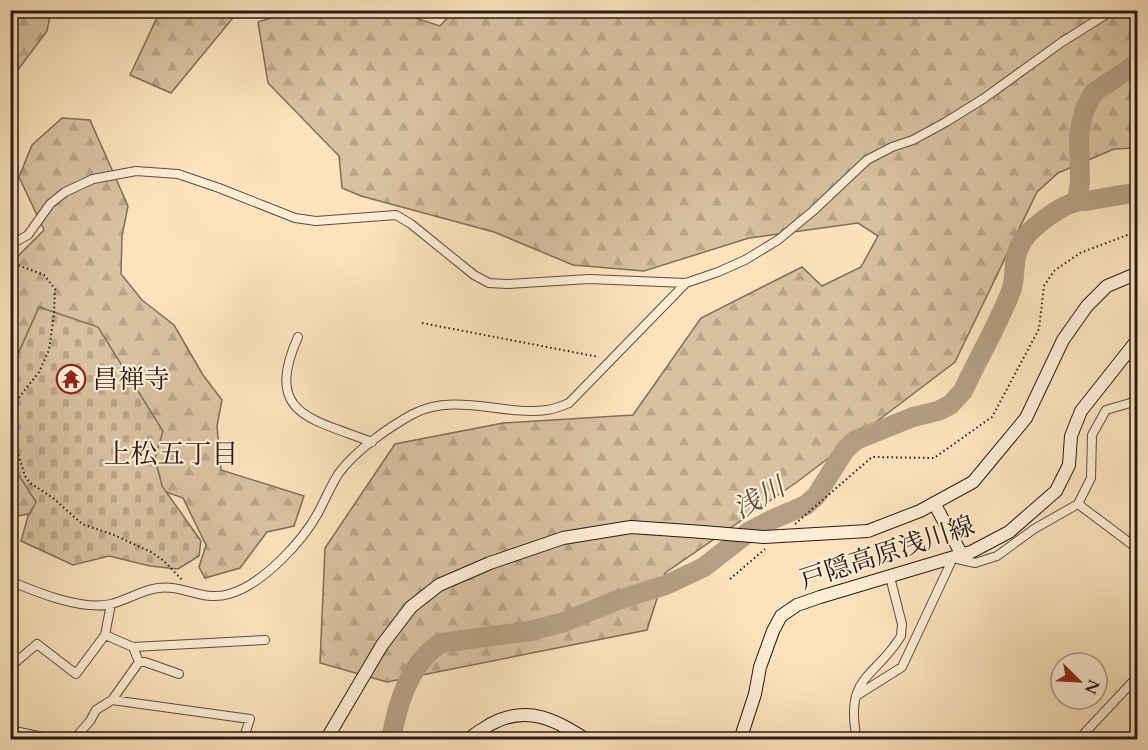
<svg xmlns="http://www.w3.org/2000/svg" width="1148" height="750" font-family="Cardo,'Noto Serif JP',serif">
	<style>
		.forest { fill: url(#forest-firs); stroke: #806e5a; stroke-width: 1.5 }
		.cemetery { fill: url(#cemetery-stones); stroke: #806e5a; stroke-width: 1.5 }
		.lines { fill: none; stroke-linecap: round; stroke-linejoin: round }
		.river { stroke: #b49f84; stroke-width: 20 }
		.minor-casing { stroke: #5e4c3e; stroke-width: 10 }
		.secondary-casing { stroke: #291a14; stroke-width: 14 }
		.path { stroke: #291a14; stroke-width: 2; stroke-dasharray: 1.5 3; stroke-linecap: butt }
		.minor { stroke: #fdedd5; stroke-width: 8 }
		.secondary { stroke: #fdedd5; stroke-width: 12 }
		.secondary-bridge-casing { stroke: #291a14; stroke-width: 14; stroke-linecap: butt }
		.secondary-bridge { stroke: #fdedd5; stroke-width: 12 }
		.labels { text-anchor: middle; stroke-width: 4.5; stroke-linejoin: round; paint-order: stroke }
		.poi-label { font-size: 26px; fill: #291a14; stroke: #fdedd5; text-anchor: start }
		.street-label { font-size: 26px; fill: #291a14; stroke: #fdedd5 }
		.neighbourhood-label { font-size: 27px; fill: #291a14; stroke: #fdedd5 }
		.water-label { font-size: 27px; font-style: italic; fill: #614f41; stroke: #fdedd5 }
	</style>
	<defs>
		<pattern id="forest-firs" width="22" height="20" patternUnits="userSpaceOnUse" patternTransform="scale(1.5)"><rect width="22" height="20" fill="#d8c1a1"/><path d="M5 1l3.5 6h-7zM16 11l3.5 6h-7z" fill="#b9a58a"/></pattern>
		<pattern id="cemetery-stones" width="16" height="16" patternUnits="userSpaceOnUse" patternTransform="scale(1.5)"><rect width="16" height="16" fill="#d8c1a1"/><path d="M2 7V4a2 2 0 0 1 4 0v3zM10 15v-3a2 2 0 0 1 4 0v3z" fill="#b9a58a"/></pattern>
	</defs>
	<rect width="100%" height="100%" fill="#fce3be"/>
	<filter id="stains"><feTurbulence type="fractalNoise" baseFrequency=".00333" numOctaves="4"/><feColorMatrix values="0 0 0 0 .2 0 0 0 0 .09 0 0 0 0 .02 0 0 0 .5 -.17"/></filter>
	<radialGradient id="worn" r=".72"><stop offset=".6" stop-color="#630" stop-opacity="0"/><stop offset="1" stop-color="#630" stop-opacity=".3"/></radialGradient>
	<path class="forest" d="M11,10l40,1 -4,20 -36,48z
		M296,10l110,5 34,11 15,-16 682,1v139l-2,-2 -21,1 -56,24 -21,19 -82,170 -158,120 -132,91 -18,57 -260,52 -67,-19 5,-115 70,-104 108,-21 130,-8 68,-97 101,-51 20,19 39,-19 17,-31 -20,-13 -109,15 -105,33 -71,-6 -79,-33 -133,-36 -19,-8 -3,-32 -71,-73 -10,-61z
		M160,11h82l-6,3 -65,79 -41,-18z
		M62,118l28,2 38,86 -6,30 -1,38 21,26 32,25 29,50 19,25 -5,26 4,44 83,26 -10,30 -27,6 -27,36 -35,10 -6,-11 7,-22 -23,-47 -25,-9 -52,12 -95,16v-254l33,-33 -25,-53 13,-32z"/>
	<path class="cemetery" d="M39,307l59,20 65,104 -8,27 7,28 39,55 -2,15 -21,13 -28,-3 -41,-10 -36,9 -52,-24 7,-25 8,-14 -25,-39 -1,-91z"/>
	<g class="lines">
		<path class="river" d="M1077,202l3,-20 -1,-47 5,-24 9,-18 45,-30
			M391,740c6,-36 18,-77 50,-97l89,-12 34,-9 51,-21 51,-16 38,-18 46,-36 21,-11 35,-15 10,-9 29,-46 11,-10 57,-23 25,-6 12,-6 13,-14c15,-33 35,-66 48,-100 6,-16 0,-31 11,-49 8,-15 47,-44 64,-41l52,-9"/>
		<g class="minor-casing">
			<path id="minor" d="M10,245l18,-10 22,-31 15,-12 28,-13 43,-8 42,3 41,14 76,30 21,3 80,-6 15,9 63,51 15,8 18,1 82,-5 97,4 32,-11 27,-12 33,-20 35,-29 54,-51 25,-13 21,-7 33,-18 37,-23 79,-57 51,-32
				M298,337c-35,78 14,82 74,105
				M1078,504l60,45
				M10,581c26,11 72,30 101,23 16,-4 31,-14 47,-16 24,-4 44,14 71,6 33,-9 73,-52 89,-81 7,-13 13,-28 21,-40 16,-22 50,-46 74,-59 42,-22 90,2 134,-4 8,-1 15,-4 22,-7l117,-120
				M111,604l-6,31 28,12 132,-7
				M139,662h6l34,12
				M10,667l27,-23 39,30 29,-39
				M856,696l46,-29 51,-109 22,5 22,-7 37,-27 44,-25 13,-26 1,-43 14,-25 24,-7 8,-4
				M112,700l138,19 -7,21
				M10,730l47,10
				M62,740l14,-3 14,-16 6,-11 16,-10 27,-38 -6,-15
				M563,740l10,-9
				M857,740c-13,-65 17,-60 44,-104l1,-12 -12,-47
				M1078,740l60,-64"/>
		</g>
		<g class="secondary-casing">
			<path id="secondary" d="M934,503l28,52
				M868,531l52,-20 53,-29 53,-64 37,-78 24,-34 20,-20 31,-13
				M326,740l56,-95 29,-38 28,-22 51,-22 73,-25 68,-11 72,5
				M468,740c7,-7 15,-11 23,-16 37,-20 64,-4 96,16
				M740,740l15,-46 5,-27 13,-36 8,-15 16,-11 23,-8 151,-45 38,-20 47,-41 13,-26 2,-29 10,-25 57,-72"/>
		</g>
		<path class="path" d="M10,262l34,13 11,14 -1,25 -5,36 -10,22 -29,37
			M422,323l177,34
			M10,439l6,8 9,29 5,7 23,15 29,26 32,11 37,17 13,9 19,20
			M795,524l77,-67 62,1 58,-41 47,-88 5,-43 10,-15 26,-18 58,-22
			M730,579l35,-30"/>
		<use href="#minor" class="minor"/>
		<use href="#secondary" class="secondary"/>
		<g class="secondary-bridge-casing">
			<path id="secondary-bridge" d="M703,532l61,5 104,-6"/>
		</g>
		<use href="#secondary-bridge" class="secondary-bridge"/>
	</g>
	<defs>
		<g id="temple-ring" transform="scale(1.5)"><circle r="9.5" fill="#fdedd5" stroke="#8f2418" stroke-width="1.5"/><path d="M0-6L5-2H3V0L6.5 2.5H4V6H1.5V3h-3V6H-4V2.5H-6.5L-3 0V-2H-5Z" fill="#8f2418"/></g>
	</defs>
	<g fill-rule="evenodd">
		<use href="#temple-ring" x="71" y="379"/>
	</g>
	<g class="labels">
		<g class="poi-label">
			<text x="92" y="388">昌禅寺</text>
		</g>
		<g class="street-label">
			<text transform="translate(887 552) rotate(-18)" y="9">戸隠高原浅川線</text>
		</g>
		<g class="neighbourhood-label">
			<text x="171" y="463">上松五丁目</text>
		</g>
		<g class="water-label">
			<text transform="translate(759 498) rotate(-29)" y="9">浅川</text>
		</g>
	</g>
	<rect width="1148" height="750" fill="none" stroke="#fce3be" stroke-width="36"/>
	<rect x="12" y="12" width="1124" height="726" fill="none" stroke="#291a14" stroke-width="3"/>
	<rect x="18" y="18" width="1112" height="714" fill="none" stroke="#291a14" stroke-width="1.5"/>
	<g transform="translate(1079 681) rotate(114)"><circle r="28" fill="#fdedd5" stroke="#a89988" stroke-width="1.5"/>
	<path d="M0-4.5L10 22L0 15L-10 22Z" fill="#8f2418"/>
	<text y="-9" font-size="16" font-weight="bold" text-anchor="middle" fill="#291a14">N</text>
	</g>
	<rect width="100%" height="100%" filter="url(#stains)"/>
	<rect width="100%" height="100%" fill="url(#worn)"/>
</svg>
